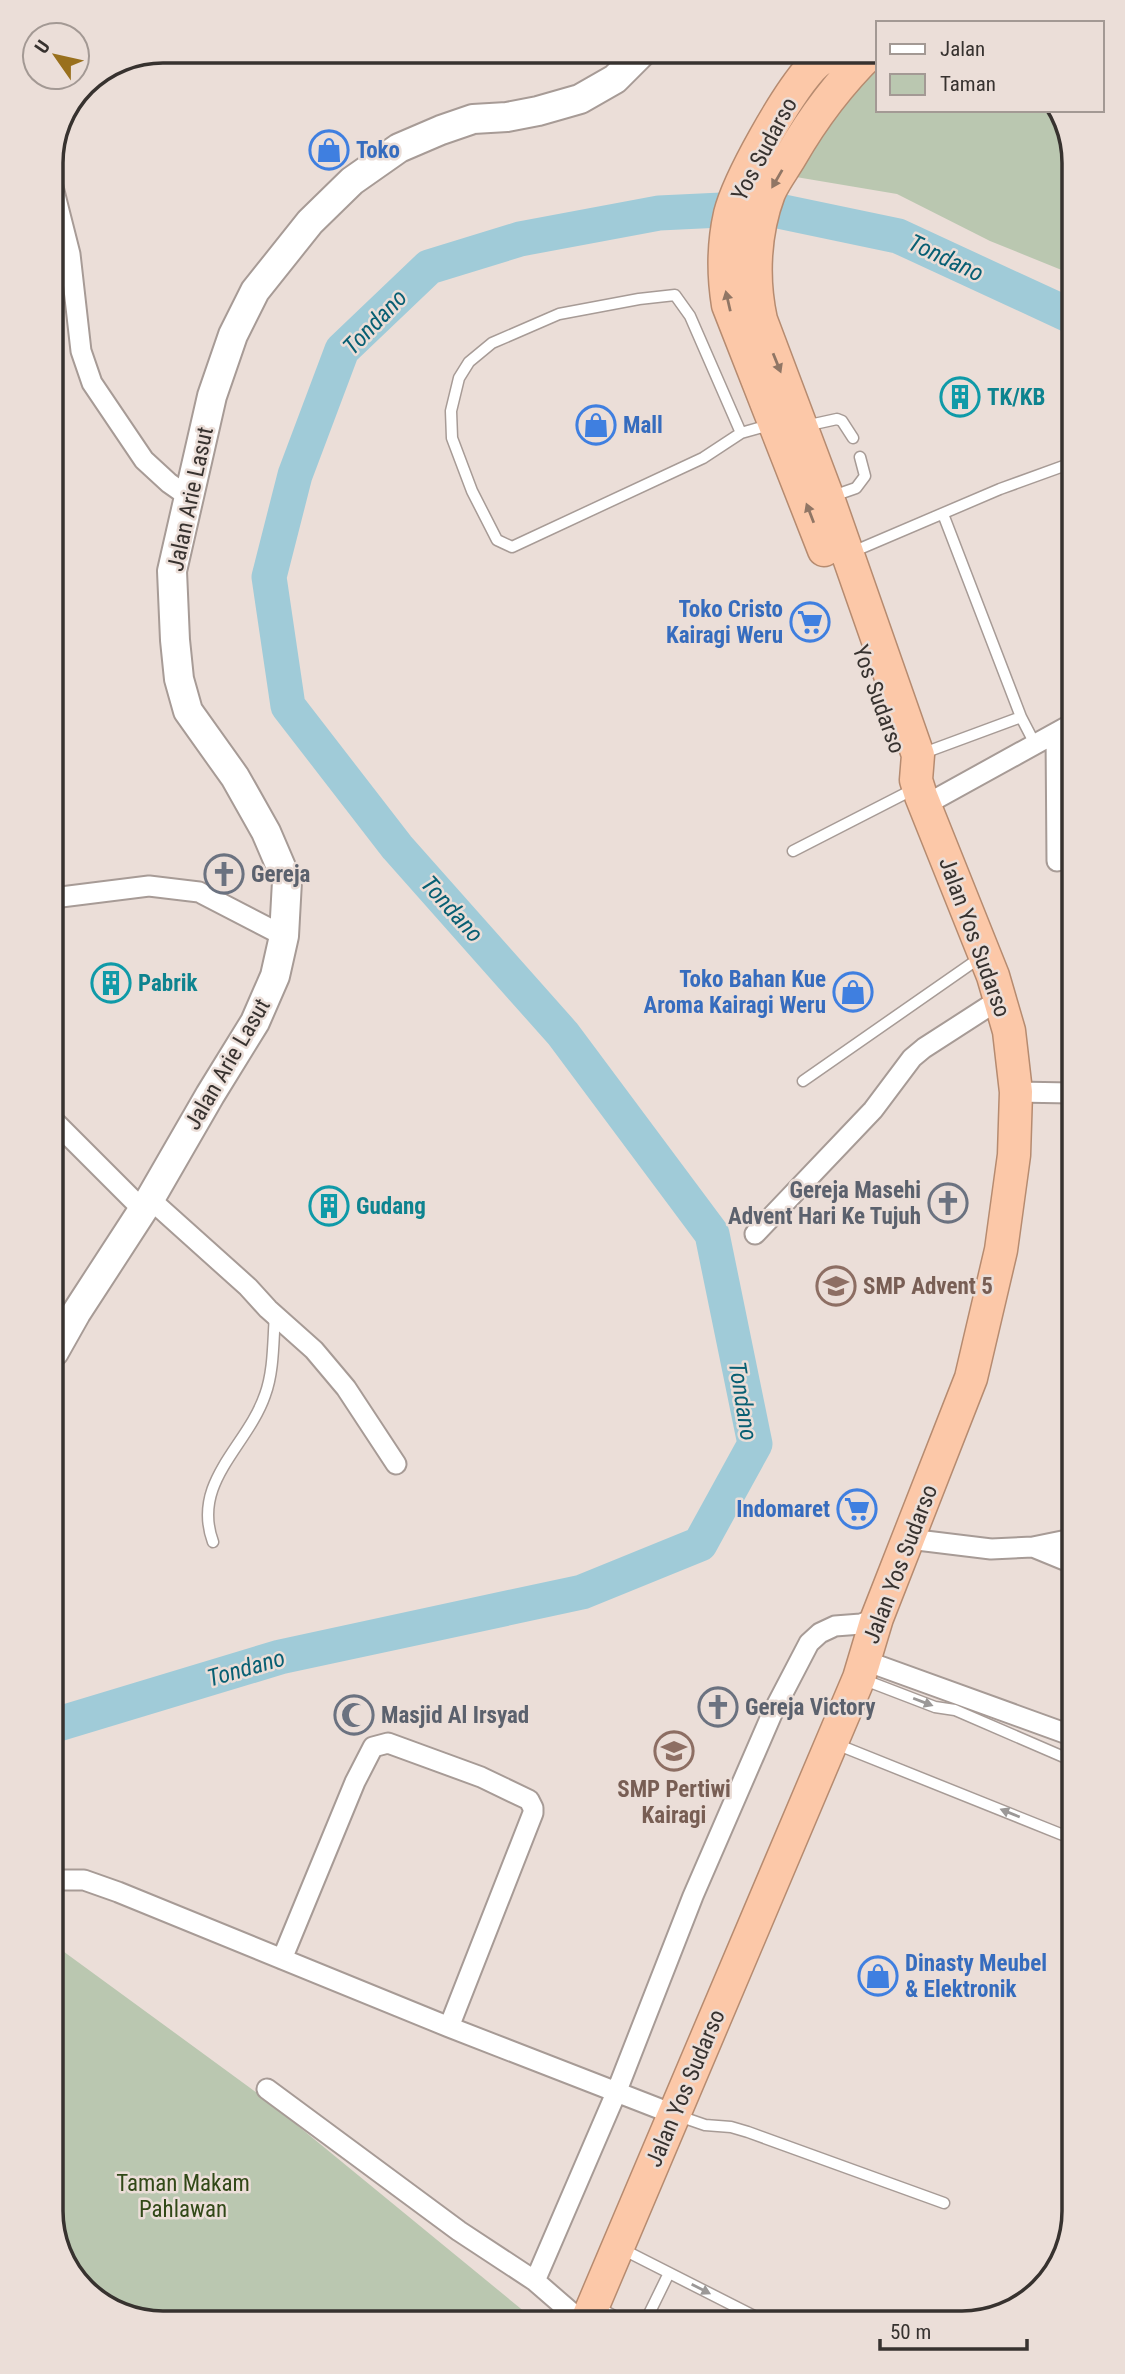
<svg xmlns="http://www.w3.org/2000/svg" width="1125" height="2374" font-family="'Roboto Condensed',sans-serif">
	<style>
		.green { fill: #bac7b0 }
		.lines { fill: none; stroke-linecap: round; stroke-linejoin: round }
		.river { stroke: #a0cbd8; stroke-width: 35 }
		.service-casing { stroke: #a79b96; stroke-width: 13 }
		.minor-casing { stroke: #a79b96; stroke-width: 23 }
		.secondary-casing { stroke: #a79b96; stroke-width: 32 }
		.trunk-casing { stroke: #b68b70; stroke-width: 35 }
		.service { stroke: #fff; stroke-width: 10 }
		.minor { stroke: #fff; stroke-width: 19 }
		.secondary { stroke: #fff; stroke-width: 28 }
		.trunk { stroke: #fcc8a8; stroke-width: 32 }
		.oneway { fill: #907665 }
		.oneway2 { fill: #9b9897 }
		.labels { text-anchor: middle; stroke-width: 5; stroke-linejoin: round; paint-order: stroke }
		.street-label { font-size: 23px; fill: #37322f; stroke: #ebded8 }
		.shop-label { font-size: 23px; font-weight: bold; fill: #366cbe; stroke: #ebded8; text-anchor: start }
		.culture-label { font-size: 23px; font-weight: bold; fill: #0d838f; stroke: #ebded8; text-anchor: start }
		.worship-label { font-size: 23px; font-weight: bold; fill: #5b616d; stroke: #ebded8; text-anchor: start }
		.education-label { font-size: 23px; font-weight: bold; fill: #785e54; stroke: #ebded8; text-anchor: start }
		.park-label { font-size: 23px; fill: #314817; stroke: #ebded8 }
		.water-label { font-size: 24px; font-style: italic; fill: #085f73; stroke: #ebded8 }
		.rim { fill: none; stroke: #37322f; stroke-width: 3.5 }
	</style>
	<rect width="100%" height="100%" fill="#ebded8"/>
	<path class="green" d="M878,60v50h179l11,16 1,147 -79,-32 -93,-47 -107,-18 60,-98z
		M56,1946l208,152 267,219 -3,3 -373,3 -61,-23 -37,-52z"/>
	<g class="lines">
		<path class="river" d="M55,1725l225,-68 302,-65 118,-48 55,-100 -43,-210 -149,-200 -166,-187 -109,-141 -19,-129 26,-102 47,-125 87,-83 91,-28 139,-26 105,-5 134,28 171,79"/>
		<g class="service-casing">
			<path id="service" d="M805,426l32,-7 5,2 11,17
				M741,433l-51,-117 -15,-21 -36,4 -80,15 -67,29 -23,19 -10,16 -8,33 1,27 20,53 25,49 15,7 191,-89 38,-25 28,-8
				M833,496l23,-8 9,-12 -5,-19
				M943,514l78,203 14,27
				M850,553l150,-64 69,-25
				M921,754l100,-37
				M793,851l121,-62
				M803,1081l178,-124
				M213,1542c-22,-60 34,-95 52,-147 9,-24 8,-55 10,-80
				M862,1679l73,28 20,3 118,51
				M836,1744l237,95
				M676,2115l29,10 26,2 17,5 196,71
				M622,2249l138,70
				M597,2307l25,13
				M646,2320l23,-47"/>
		</g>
		<g class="minor-casing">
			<path id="minor" d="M51,179l19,75 11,97 11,32 52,77 25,23 20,14
				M1056,733l1,128
				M925,805l145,-80
				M53,898l96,-12 50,6 85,44
				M1016,1092l55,1
				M54,1121l89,89
				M150,1199l98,88 20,22 46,41 32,38 50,76
				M755,1234l118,-124 39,-52 12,-10 76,-49
				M909,1539l82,10 42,-2 39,-8
				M1033,1547l39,16
				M863,1660l210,76
				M56,1880h28l34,12 331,135 224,87
				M282,1959l73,-177 18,-35 15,-4 93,34 48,23 4,8v5l-84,214
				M267,2089l192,142 76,50 45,39
				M535,2281l81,-188 77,-197 79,-182 37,-71 11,-10 15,-7 26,-2 16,-6"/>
		</g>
		<g class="secondary-casing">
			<path id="secondary" d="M54,1352l22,-39 74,-114 60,-104 45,-73 20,-46 9,-40 3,-55 -21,-49 -31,-55 -47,-66 -9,-32 -4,-39 -3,-69 40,-175 21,-61 22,-44 55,-69 42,-41 47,-33 42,-18 32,-11 34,-2 31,-6 42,-12 35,-20 28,-28"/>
		</g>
		<g class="trunk-casing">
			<path id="trunk" d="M824,550l-96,-245c-5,-31 -5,-60 2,-91 9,-36 56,-118 81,-146 6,-7 17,-14 26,-17
				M587,2320l272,-642 18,-60 94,-240 30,-128 13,-95 2,-63 -7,-61 -16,-55 -72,-180 -5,-16 2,-25 -90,-257 -67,-178c-9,-41 -7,-87 8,-127 5,-12 15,-25 22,-37 23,-40 48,-73 81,-105"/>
		</g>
		<use href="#service" class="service"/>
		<use href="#minor" class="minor"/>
		<use href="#secondary" class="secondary"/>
		<use href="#trunk" class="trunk"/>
	</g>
	<defs><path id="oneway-solid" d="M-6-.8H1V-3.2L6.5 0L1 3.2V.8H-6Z" transform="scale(1.75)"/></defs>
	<g class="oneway">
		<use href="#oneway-solid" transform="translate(777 179) rotate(120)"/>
		<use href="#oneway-solid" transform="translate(728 301) rotate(-103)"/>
		<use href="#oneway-solid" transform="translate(777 363) rotate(68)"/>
		<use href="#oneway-solid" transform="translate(810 513) rotate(-111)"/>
	</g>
	<g class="oneway2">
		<use href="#oneway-solid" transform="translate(923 1702) rotate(21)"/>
		<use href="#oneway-solid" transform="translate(1010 1813) rotate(-158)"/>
		<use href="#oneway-solid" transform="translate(701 2289) rotate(27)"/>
	</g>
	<defs>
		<g id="shop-ring" transform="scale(2.0125)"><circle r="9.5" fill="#ebded8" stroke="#3f7fe0" stroke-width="1.5"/><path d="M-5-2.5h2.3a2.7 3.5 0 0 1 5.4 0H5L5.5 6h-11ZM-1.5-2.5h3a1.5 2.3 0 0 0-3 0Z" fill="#3f7fe0"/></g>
		<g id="building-ring" transform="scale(2.0125)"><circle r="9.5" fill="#ebded8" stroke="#0f9aa8" stroke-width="1.5"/><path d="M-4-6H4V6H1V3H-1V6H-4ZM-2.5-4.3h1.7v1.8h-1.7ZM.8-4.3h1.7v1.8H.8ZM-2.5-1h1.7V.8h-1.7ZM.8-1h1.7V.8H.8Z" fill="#0f9aa8"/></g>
		<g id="supermarket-ring" transform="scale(2.0125)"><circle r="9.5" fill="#ebded8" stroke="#3f7fe0" stroke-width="1.5"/><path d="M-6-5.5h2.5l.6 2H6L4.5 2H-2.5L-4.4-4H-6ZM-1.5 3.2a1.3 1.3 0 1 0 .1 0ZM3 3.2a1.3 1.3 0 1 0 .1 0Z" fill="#3f7fe0"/></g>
		<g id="church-ring" transform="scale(2.0125)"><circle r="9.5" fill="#ebded8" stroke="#6b7280" stroke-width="1.5"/><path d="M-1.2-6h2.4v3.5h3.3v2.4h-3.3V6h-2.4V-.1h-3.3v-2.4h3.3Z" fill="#6b7280"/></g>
		<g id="school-ring" transform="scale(2.0125)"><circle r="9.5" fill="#ebded8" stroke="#8d6e63" stroke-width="1.5"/><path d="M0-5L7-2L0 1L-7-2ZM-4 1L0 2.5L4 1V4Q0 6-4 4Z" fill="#8d6e63"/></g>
		<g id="mosque-ring" transform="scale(2.0125)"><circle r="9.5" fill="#ebded8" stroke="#6b7280" stroke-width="1.5"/><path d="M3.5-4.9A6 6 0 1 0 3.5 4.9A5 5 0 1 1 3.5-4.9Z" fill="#6b7280"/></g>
	</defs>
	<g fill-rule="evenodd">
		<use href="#shop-ring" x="329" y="150"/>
		<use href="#building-ring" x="960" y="397"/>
		<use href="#shop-ring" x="596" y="425"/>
		<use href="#supermarket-ring" x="810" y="622"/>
		<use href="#church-ring" x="224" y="874"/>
		<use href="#building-ring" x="111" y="983"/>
		<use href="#shop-ring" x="853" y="992"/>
		<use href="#church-ring" x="948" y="1203"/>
		<use href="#building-ring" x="329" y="1206"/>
		<use href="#school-ring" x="836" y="1286"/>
		<use href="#supermarket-ring" x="857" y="1509"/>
		<use href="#church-ring" x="718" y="1707"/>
		<use href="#mosque-ring" x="354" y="1715"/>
		<use href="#school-ring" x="674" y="1751"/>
		<use href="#shop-ring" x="878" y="1976"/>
	</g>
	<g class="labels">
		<g class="street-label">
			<text transform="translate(764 149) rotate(-62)" y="8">Yos Sudarso</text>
			<text transform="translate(190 499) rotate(-78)" y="8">Jalan Arie Lasut</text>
			<text transform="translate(879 699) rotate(70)" y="8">Yos Sudarso</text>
			<text transform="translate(975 937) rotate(70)" y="8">Jalan Yos Sudarso</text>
			<text transform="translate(227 1064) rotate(-60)" y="8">Jalan Arie Lasut</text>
			<text transform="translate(900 1564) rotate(-69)" y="8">Jalan Yos Sudarso</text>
			<text transform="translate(685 2088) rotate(-67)" y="8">Jalan Yos Sudarso</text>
		</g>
		<g class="shop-label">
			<text x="356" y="158">Toko</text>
			<text x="623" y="433">Mall</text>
			<text x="783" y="617" text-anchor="end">Toko Cristo<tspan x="783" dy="26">Kairagi Weru</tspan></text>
			<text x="826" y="987" text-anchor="end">Toko Bahan Kue<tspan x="826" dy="26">Aroma Kairagi Weru</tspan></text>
			<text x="830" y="1517" text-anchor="end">Indomaret</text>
			<text x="905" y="1971">Dinasty Meubel<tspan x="905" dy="26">&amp; Elektronik</tspan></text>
		</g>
		<g class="culture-label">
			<text x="987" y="405">TK/KB</text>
			<text x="138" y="991">Pabrik</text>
			<text x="356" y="1214">Gudang</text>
		</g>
		<g class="worship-label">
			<text x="251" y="882">Gereja</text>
			<text x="921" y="1198" text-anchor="end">Gereja Masehi<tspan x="921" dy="26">Advent Hari Ke Tujuh</tspan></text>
			<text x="745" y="1715">Gereja Victory</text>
			<text x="381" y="1723">Masjid Al Irsyad</text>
		</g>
		<g class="education-label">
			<text x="863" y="1294">SMP Advent 5</text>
			<text x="674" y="1797" text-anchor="middle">SMP Pertiwi<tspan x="674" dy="26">Kairagi</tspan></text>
		</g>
		<g class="park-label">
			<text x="183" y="2191">Taman Makam<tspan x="183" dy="26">Pahlawan</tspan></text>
		</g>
		<g class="water-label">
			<text transform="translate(946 258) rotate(25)" y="8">Tondano</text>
			<text transform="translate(375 322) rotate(-46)" y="8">Tondano</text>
			<text transform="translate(452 909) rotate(48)" y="8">Tondano</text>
			<text transform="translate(743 1401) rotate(81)" y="8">Tondano</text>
			<text transform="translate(246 1668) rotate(-16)" y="8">Tondano</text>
		</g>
	</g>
	<path d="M0 0H1125V2374H0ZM163 63H962A100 100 0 0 1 1062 163V2211A100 100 0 0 1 962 2311H163A100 100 0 0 1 63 2211V163A100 100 0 0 1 163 63Z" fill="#ebded8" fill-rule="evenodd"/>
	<path class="rim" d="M163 63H962A100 100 0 0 1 1062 163V2211A100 100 0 0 1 962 2311H163A100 100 0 0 1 63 2211V163A100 100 0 0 1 163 63Z"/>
	<rect x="876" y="21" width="228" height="91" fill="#ebded8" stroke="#a39994" stroke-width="2"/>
	<rect x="890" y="44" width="35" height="10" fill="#ffffff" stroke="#a39994" stroke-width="2"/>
	<text x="940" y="56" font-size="21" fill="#37322f">Jalan</text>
	<rect x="890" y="74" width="35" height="21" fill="#bac7b0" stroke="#a39994" stroke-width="2"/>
	<text x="940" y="91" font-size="21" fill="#37322f">Taman</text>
	<g transform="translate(56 56) rotate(304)"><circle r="33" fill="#ebded8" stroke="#a39994" stroke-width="2"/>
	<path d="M0-5L12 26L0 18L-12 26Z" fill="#99701d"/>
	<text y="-10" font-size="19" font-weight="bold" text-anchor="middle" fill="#37322f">U</text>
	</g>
	<path d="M880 2339v10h147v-10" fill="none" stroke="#37322f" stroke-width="3.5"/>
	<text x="890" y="2339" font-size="21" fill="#37322f" stroke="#ebded8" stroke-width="5" paint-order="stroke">50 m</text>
</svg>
